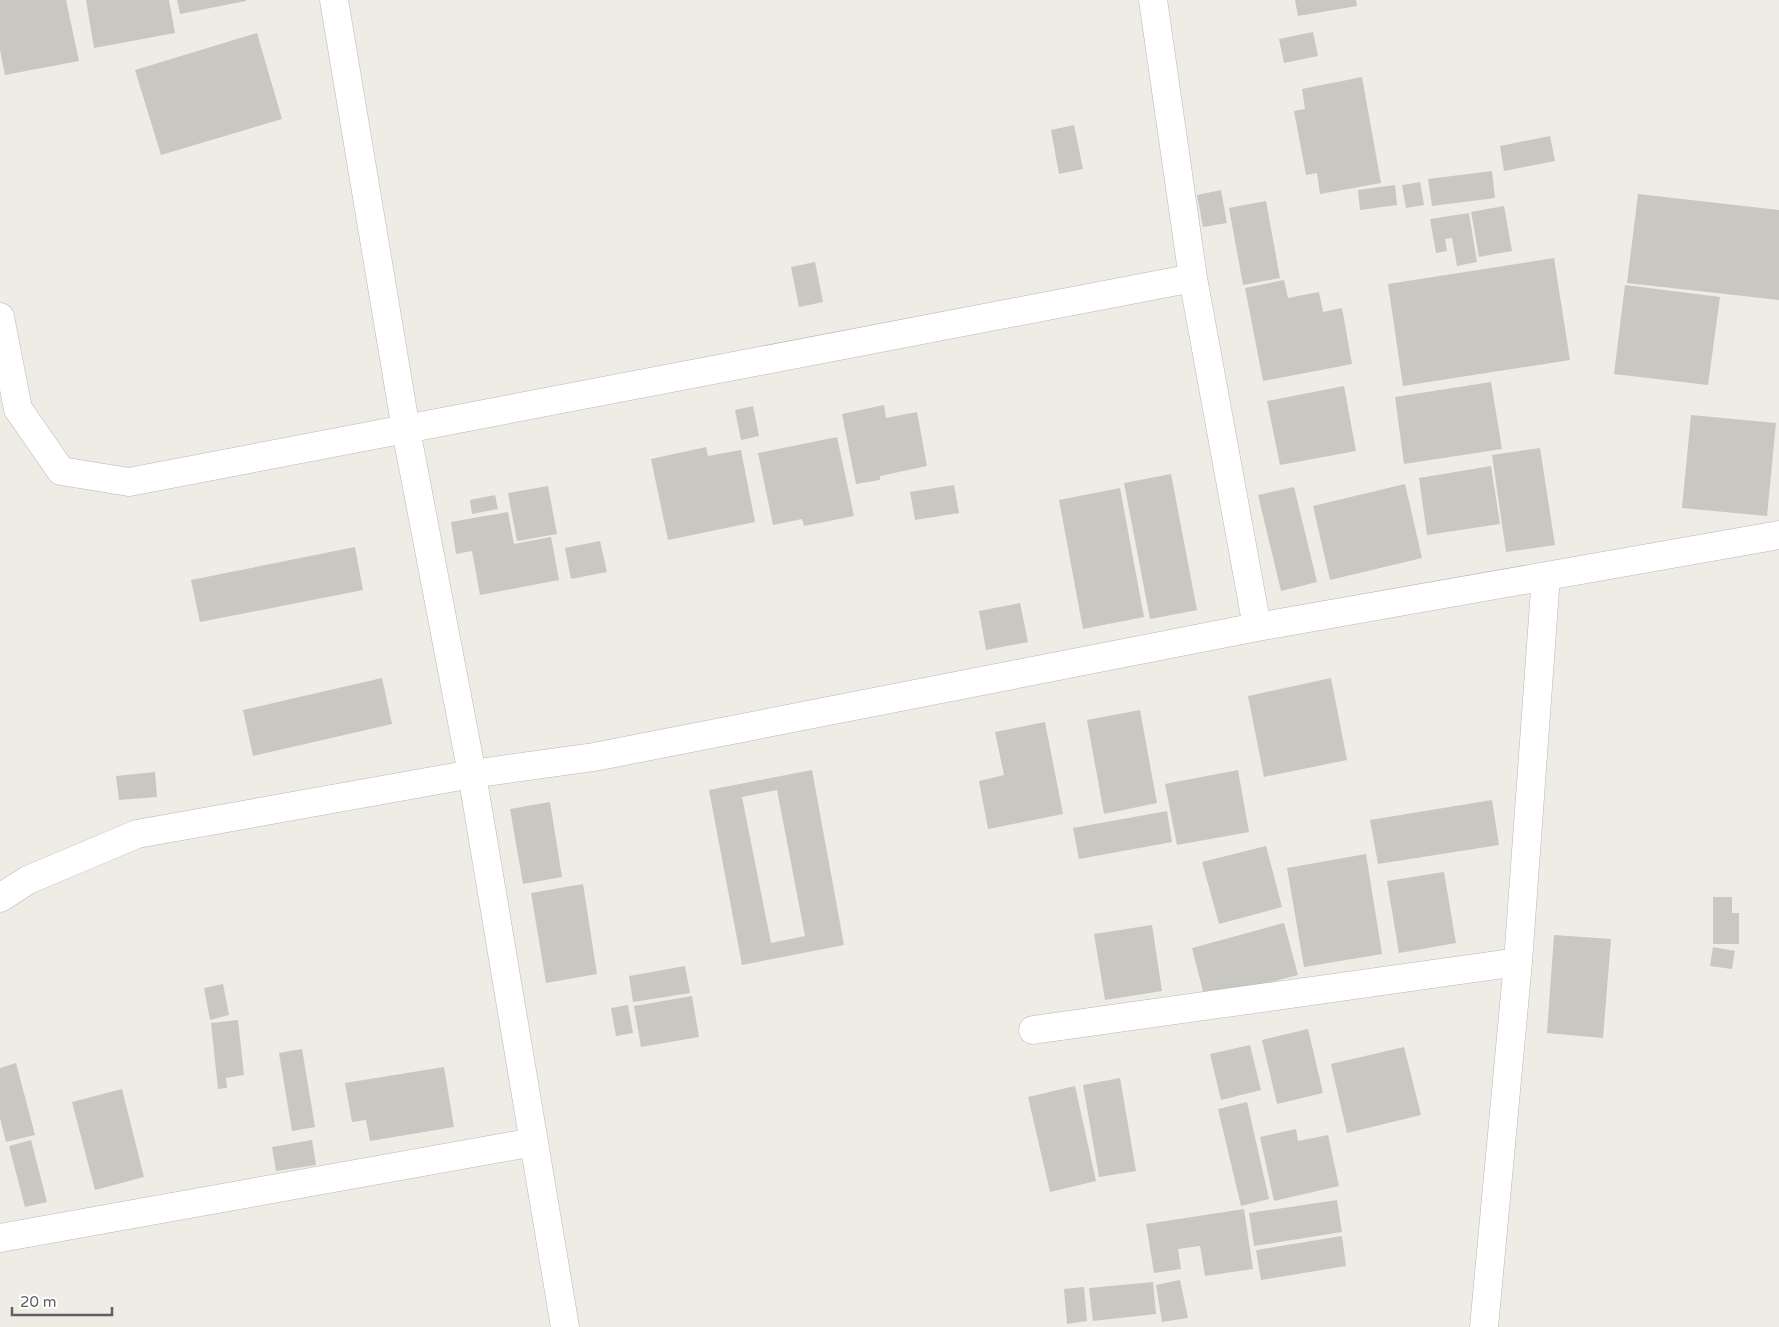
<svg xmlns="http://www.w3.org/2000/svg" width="1779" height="1327" font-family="'Varela Round',sans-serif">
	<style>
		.building { fill: #c9c7c2; fill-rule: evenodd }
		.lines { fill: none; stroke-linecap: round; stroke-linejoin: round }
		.minor-casing { stroke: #b5b7ba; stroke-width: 29 }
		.minor { stroke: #fff; stroke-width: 28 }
	</style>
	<rect width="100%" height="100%" fill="#eeece5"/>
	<path class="building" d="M0,0h66l13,61 -74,14 -5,-25z
		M86,0h83l6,33 -81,15z
		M177,0h69v1l-66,13z
		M1295,0h61l1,6 -59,10z
		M1313,32l5,24 -34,7 -5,-24z
		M257,33l25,86 -121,36 -26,-85z
		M1362,77l19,106 -61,11 -3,-21 -11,2 -12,-64 11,-2 -3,-20z
		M1074,125l9,44 -24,5 -8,-44z
		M1550,136l5,25 -51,10 -4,-25z
		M1492,171l3,27 -63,8 -4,-27z
		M1420,182l4,23 -18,3 -4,-23z
		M1395,185l2,20 -37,5 -2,-20z
		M1221,190l6,33 -24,4 -6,-32z
		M1638,194l141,16v90l-152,-17z
		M1266,201l14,77 -37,7 -14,-77z
		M1504,206l8,45 -33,6 -8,-45z
		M1469,213l8,49 -20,4 -5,-28 -7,1 2,12 -11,2 -6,-34z
		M1554,258l16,102 -167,26 -15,-102z
		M815,262l8,40 -24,5 -8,-40z
		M1284,280l4,18 31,-6 4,20 19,-4 10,56 -89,17 -18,-93z
		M1625,285l95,12 -12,88 -94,-11z
		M1491,382l11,67 -98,15 -9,-67z
		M1344,386l12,65 -76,14 -13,-64z
		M884,405l2,13 31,-6 10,54 -47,10v4l-24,4 -14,-70z
		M753,406l6,30 -18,4 -6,-30z
		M1691,415l85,8 -9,93 -85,-8z
		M837,437l17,79 -50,10 -2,-7 -29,6 -15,-72z
		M706,447l2,9 33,-6 14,72 -87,18 -17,-81z
		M1540,448l15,97 -49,7 -14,-97z
		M1491,466l9,58 -73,11 -8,-57z
		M1171,474l26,136 -47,9 -26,-136z
		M1405,484l17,74 -92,22 -17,-74z
		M954,485l5,28 -44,7 -5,-28z
		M548,486l9,48 -40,7 -9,-48z
		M1294,487l23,95 -36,9 -23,-96z
		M1120,488l24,129 -61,12 -24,-129z
		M495,495l3,14 -26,5 -2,-14z
		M508,512l6,32 37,-7 8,43 -79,15 -8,-44 -16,3 -5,-32z
		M600,541l7,31 -36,7 -6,-31z
		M355,547l8,43 -163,32 -9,-42z
		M1020,603l8,39 -42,8 -7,-39z
		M382,678l10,46 -139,32 -10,-46z
		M1331,678l16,82 -83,17 -16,-81z
		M1140,710l17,93 -53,11 -17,-94z
		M1045,722l18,92 -75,15 -9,-48 25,-6 -9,-43z
		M812,770l32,175 -102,20 -33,-175zM777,790l28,146 -34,7 -29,-146z
		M1238,770l11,62 -72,13 -12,-61z
		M155,772l2,25 -38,3 -3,-24z
		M1492,800l7,45 -121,19 -8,-44z
		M550,802l12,75 -39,7 -13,-75z
		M1167,811l5,31 -93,17 -6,-31z
		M1266,846l16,61 -63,17 -17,-62z
		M1366,854l16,100 -78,13 -17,-99z
		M1444,872l12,71 -57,10 -12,-72z
		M583,884l14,90 -51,9 -15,-90z
		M1713,897h19v16h7v31h-26z
		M1284,923l14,52 -93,24 -13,-51z
		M1152,925l10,66 -57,9 -11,-66z
		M1554,935l57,4 -8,99 -56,-5z
		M1713,947l22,4 -3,18 -22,-3z
		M685,966l5,27 -57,9 -4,-26z
		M223,984l6,31 -19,5 -6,-32z
		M692,996l7,41 -58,10 -7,-41z
		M628,1005l5,28 -17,3 -5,-28z
		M238,1020l6,55 -18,3 1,10 -9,1 -7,-66z
		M1308,1029l15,64 -46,11 -15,-64z
		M1250,1045l11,45 -40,10 -11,-46z
		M1404,1047l17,68 -74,18 -16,-69z
		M302,1049l13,78 -23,4 -13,-78z
		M16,1063l19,72 -29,7 -6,-24v-50z
		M444,1067l10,60 -84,14 -4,-21 -14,2 -7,-39z
		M1120,1078l16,93 -37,6 -16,-92z
		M1075,1086l21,95 -46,11 -22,-95z
		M122,1089l22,88 -49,13 -23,-88z
		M1247,1102l22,97 -28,7 -23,-97z
		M1296,1129l2,12 30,-6 11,51 -65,15 -14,-64z
		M31,1140l16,62 -22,5 -16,-61z
		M312,1140l4,25 -40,6 -4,-24z
		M1337,1200l5,32 -88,14 -5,-33z
		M1244,1209l9,60 -48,7 -5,-30 -22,3 3,20 -27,4 -8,-49z
		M1342,1236l4,30 -85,14 -5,-30z
		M1180,1280l8,38 -26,4 -6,-37z
		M1153,1282l3,32 -63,7 -4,-33z
		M1084,1287l3,34 -20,3 -3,-35z"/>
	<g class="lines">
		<g class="minor-casing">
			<path id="minor" d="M334,0l72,430 66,344 93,553
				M1153,0l40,278 64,349
				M0,317l18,92 43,62 68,11 1064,-204
				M0,898l28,-18 109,-46 335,-60 122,-17 663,-130 522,-92
				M1033,1030l485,-68
				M0,1238l534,-96
				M1484,1327l34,-365 28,-386"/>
		</g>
		<use href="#minor" class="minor"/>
	</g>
	<path d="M12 1307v8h100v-8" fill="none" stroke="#5d6064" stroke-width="2.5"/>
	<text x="20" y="1307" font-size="15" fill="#5d6064" stroke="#ffffff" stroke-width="4" paint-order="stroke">20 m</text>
</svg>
